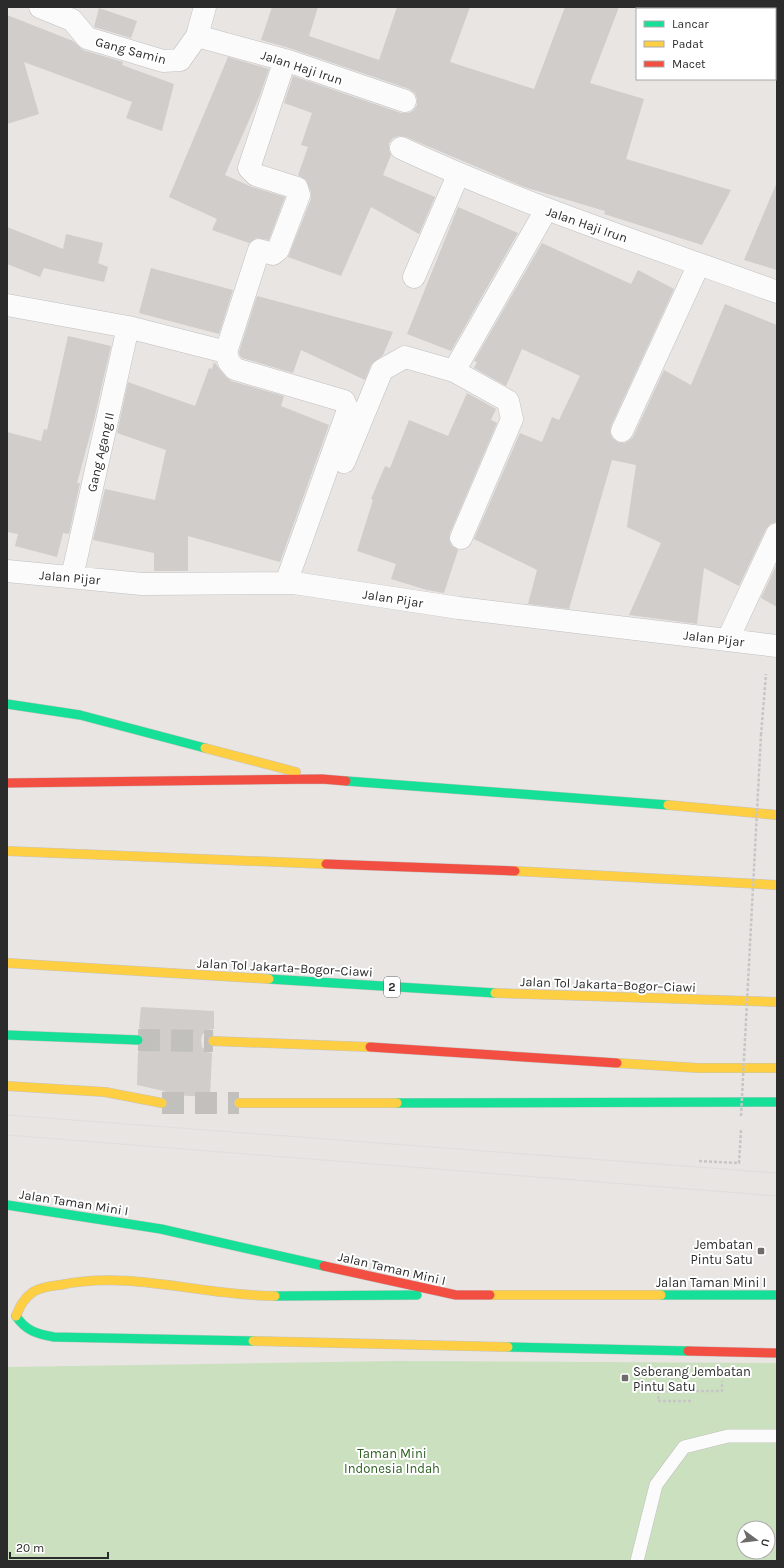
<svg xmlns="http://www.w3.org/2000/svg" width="784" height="1568" font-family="Karla,sans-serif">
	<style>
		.green { fill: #cbe0be; fill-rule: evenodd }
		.building { fill: #d0cdcb }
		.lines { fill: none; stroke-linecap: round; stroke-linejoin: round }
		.highway-tunnel { stroke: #c2c0bd; stroke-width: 22; stroke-dasharray: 22 11; stroke-linecap: butt }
		.lane-casing { stroke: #c1c0c0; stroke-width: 14 }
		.street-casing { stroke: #c1c0c0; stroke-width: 23 }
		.fast-casing { stroke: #c5c3c2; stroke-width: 10 }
		.slow-casing { stroke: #c5c3c2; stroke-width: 10 }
		.jam-casing { stroke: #c5c3c2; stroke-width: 10 }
		.path { stroke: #c6c6c6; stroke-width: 2.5; stroke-dasharray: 3 2; stroke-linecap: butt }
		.lane { stroke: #fcfbfb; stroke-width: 13 }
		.street { stroke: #fcfbfb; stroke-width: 22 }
		.fast { stroke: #16e098; stroke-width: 9 }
		.slow { stroke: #ffcf43; stroke-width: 9 }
		.jam { stroke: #f24e42; stroke-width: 9 }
		.tram { stroke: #dededf; stroke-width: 1 }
		.path-bridge { stroke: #c6c6c6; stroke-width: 2.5; stroke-dasharray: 3 2; stroke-linecap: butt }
		.poi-dot { fill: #6d6c6b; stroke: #fff; stroke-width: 1.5 }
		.labels { text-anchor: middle; stroke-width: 4; stroke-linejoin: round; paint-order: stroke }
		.shield { fill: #fff; stroke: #6b6b6b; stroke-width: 1 }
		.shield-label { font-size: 12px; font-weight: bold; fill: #2b2b2b }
		.street-label { font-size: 13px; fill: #2b2b2b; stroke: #fff }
		.poi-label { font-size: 13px; fill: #2b2b2b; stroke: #fff; text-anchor: end }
		.park-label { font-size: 13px; fill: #2e6122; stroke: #fff }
	</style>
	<rect width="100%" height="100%" fill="#e8e5e2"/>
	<path class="green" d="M394,1361l383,2v198h-770v-194zM744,1528h24v24h-24z"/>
	<path class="building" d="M272,7h46l-9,29 70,24 18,-53h73l-20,55 84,27 31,-82h54l-29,76 54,16 -18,60 105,31 -29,55 -98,-31 1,-3 -81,-24 -118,-50 -7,-1 -6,2 -4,5v7l2,5 -8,20 52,22 -16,37 -48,-27 -30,69 -53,-19 23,-58v-7l-5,-12 -8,-5 10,-28 -7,-2 11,-32 -28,-10 9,-27 108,37h7l5,-2 4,-6v-6l-2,-6 -6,-4 -120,-41 -28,-8z
		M99,8l38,13 -6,17 -37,-11z
		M7,15l66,26 10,9 40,12 -1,3 52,19 -12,47 -36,-13 6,-16 -108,-40 15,52 -32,10z
		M228,57l41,12 -9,26 -35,80 27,12 33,10 -16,43 -13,-2 -7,5 -37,-13 5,-11 -48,-22z
		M777,182v88l-33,-10z
		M458,207l60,26 -67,118 -44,-17z
		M7,227l56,22 3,-15 37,9 -5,20 10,4 -4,15 -60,-14 -4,9 -33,-13z
		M542,243l89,41 7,-14 36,19 -63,137 -1,6 2,6 5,4 7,1 5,-2 4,-4 31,-67 27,15 34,-81 52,21v197l-7,2 -4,5 -27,57 -35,-18 -7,56 -68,-9 32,-72 -34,-16 9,-62 -24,-5 -43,149 -41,-5 9,-34 -63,-31 46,-106 22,9 10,-25 7,3 21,-44 -58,-27 -16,37 -32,-18 3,-6 -3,-1z
		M151,268l82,22 -14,44 -80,-21z
		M257,296l136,36 -10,23 -12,10 -6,15 -64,-30 -8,23 -51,-15 -2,-2 -1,-4z
		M68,336l43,10 -18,78 -16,59h3l-11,51 -6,-1 -6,24 -42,-11 3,-12 -11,-2v-100l34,9 3,-12 3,1z
		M214,362l12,15 5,4 53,15 -3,10 48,19 -49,137 -92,-26v35h-34v-18l-61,-13 12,-51 50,11 11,-50 -49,-17 11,-51 67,24 14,-38 3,1z
		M467,393l29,16 -5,11 6,3 -47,110 -1,6 2,6 7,5 -14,43 -17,-3 -36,-11 5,-15 -39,-13 16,-51 -2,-1 14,-33 5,2 19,-48 39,16z
		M777,564v43l-16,-9z
		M141,1007l73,4v18l-7,1 -5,5 -1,5 1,7 5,5 5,1 -2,44 -39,-2 -7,-4 -27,-6 1,-33 10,-5 2,-6 -1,-7 -4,-4 -6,-2z"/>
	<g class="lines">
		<path class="highway-tunnel" d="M138,1040l75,1
			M162,1103h77"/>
		<g class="lane-casing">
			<path id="lane" d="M637,1561l19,-76 28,-38 44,-11h49"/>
		</g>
		<g class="street-casing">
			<path id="street" d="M40,7l32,13 15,18 76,23 17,-1 17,-24 8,-29
				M197,36l88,24 120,41
				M401,148c122,57 250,98 376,144
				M414,277l44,-102
				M7,305l121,22 98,25 3,10 6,7 109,32 4,9 -62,173
				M226,352l33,-102 14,4 5,-4 21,-55 -2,-7 -41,-13 -7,-7 36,-108
				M454,371l92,-161
				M622,431l77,-167
				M344,462l38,-92 23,-13 49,14 54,30 4,18 -51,119
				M7,571l135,13 152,-1 165,25 318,38
				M72,577l56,-250
				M728,639l49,-105"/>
		</g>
		<g class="fast-casing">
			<path id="fast" d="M7,704l73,11 125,33
				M346,781l322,24
				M269,979l226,14
				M7,1035l131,5
				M397,1103l380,-1
				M7,1205l154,24 163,37
				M661,1295h116
				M275,1296l142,-1
				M16,1316c10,15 21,18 38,21l199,4
				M508,1347l180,4"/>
		</g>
		<g class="slow-casing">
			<path id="slow" d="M205,748l91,24
				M668,805l109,10
				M7,851l319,13
				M515,871l262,14
				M7,963l262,16
				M495,993l282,9
				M213,1041l157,6
				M617,1063l81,5h79
				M7,1086l98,6 57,11
				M239,1103h158
				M490,1295h171
				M16,1316c4,-10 8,-18 17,-24 8,-5 18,-6 27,-7 71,-15 143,11 215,11
				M253,1341l255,6"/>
		</g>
		<g class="jam-casing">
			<path id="jam" d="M7,783l315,-4 24,2
				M326,864l189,7
				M370,1047l247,16
				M324,1266l132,29h34
				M688,1351l89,2"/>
		</g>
		<path class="path" d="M761,735l5,-61
			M699,1161l40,2 2,-33
			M691,1401h-33l1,-10h63v-10"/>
		<use href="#lane" class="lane"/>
		<use href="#street" class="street"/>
		<use href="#fast" class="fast"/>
		<use href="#slow" class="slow"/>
		<use href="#jam" class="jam"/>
		<path class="tram" d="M7,1115l770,58
			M7,1135l770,61"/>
		<path class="path-bridge" d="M741,1116l20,-381"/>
	</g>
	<g class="poi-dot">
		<rect x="757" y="1247" width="8" height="8" rx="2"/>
		<rect x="621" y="1374" width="8" height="8" rx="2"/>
	</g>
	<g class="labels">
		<rect class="shield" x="384" y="977" width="16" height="20" rx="3"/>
		<g class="shield-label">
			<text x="392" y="991">2</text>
		</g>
		<g class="street-label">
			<text transform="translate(131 50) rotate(15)" y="5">Gang Samin</text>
			<text transform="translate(302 67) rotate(18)" y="5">Jalan Haji Irun</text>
			<text transform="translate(587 224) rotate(19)" y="5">Jalan Haji Irun</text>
			<text transform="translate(100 452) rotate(-77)" y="5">Gang Agang II</text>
			<text transform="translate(70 577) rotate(5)" y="5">Jalan Pijar</text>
			<text transform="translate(393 598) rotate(9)" y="5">Jalan Pijar</text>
			<text transform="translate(714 638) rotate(7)" y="5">Jalan Pijar</text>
			<text transform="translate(285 967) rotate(3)" y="5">Jalan Tol Jakarta–Bogor–Ciawi</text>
			<text transform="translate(608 984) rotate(2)" y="5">Jalan Tol Jakarta–Bogor–Ciawi</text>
			<text transform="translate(74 1202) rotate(9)" y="5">Jalan Taman Mini I</text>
			<text transform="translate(392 1268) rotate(13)" y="5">Jalan Taman Mini I</text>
			<text x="711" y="1287">Jalan Taman Mini I</text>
		</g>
		<g class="poi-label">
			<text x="753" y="1249">Jembatan<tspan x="753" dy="15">Pintu Satu</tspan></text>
			<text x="633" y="1376" text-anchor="start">Seberang Jembatan<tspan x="633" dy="15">Pintu Satu</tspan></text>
		</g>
		<g class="park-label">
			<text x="392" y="1458">Taman Mini<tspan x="392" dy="15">Indonesia Indah</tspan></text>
		</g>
	</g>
	<rect width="784" height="1568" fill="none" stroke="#2b2b2b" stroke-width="16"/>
	<rect x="636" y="8" width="140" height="72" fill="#ffffff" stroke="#aaaaaa"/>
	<rect x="644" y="21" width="20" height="6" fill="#16e098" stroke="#aaaaaa"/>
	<text x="672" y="28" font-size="12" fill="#2b2b2b">Lancar</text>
	<rect x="644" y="41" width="20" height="6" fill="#ffcf43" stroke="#aaaaaa"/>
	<text x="672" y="48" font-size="12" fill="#2b2b2b">Padat</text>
	<rect x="644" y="61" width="20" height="6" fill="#f24e42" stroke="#aaaaaa"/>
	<text x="672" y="68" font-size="12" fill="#2b2b2b">Macet</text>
	<g transform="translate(756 1540) rotate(105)"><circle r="19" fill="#ffffff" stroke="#aaaaaa"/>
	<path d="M0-3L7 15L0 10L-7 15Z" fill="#6d6c6b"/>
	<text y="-6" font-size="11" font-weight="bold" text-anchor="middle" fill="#2b2b2b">U</text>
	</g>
	<path d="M10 1552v6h98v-6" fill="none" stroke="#2b2b2b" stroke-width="2"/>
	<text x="16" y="1552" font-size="12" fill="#2b2b2b" stroke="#ffffff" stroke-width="3" paint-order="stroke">20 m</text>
</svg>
